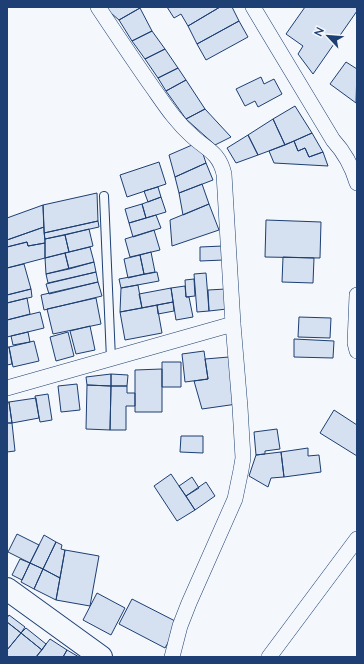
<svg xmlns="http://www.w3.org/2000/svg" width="364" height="664" font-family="Lato,sans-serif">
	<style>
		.building { fill: #d5e0f0; stroke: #1d3f73 }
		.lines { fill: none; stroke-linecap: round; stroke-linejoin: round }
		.lane-casing { stroke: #1d3f73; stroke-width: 10 }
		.street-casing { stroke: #1d3f73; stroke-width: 16 }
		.highway-casing { stroke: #1d3f73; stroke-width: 24 }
		.lane { stroke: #f4f7fb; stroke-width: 8 }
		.street { stroke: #f4f7fb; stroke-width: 15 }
		.highway { stroke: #f4f7fb; stroke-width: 22 }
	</style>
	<rect width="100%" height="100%" fill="#f4f7fb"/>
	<path class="building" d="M104,7h35l1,1 -21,12z
		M167,7h53l-32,19 -7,-12 -7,4z
		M220,7h12l7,14 -42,23 -9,-18z
		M305,7h52v4l-44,63 -15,-20 5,-8 -17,-12z
		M140,8l12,23 -20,10 -13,-21z
		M239,21l9,16 -42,23 -9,-16z
		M152,31l13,18 -20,10 -13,-18z
		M165,49l13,19 -20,10 -13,-19z
		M346,62l11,7 -1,34 -26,-19z
		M178,68l8,12 -20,11 -8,-13z
		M261,77l3,7 10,-5 8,15 -24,13 -3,-6 -10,5 -9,-17z
		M186,80l19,29 -19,10 -20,-28z
		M295,106l17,27 -27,12 -12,-26z
		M205,109l26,28 -16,8 -29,-26z
		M273,119l12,26 -27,10 -10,-20z
		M312,133l11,19 -14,5 -4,-9 -7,3 -4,-10z
		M248,135l10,20 -22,8 -9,-15z
		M294,141l4,10 7,-3 4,9 14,-5 5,14 -54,-3 -5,-12z
		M199,142l7,21 -31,14 -6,-22z
		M159,162l7,22 -39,13 -7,-22z
		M206,163l7,17 -34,13 -4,-16z
		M202,184l7,20 -26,11 -4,-22z
		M158,187l3,10 -13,5 -4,-11z
		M97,193l1,28 -54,12 -1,-28z
		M161,197l5,15 -20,6 -4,-14z
		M142,204l4,14 -17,5 -4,-14z
		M209,204l10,26 -47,16 -2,-26z
		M43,205l1,22 -37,13v-22z
		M156,215l5,13 -28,9 -4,-14z
		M266,220l55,2 -1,36 -55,-1z
		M98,221l1,6 -54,12 -1,-6z
		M44,227l1,16 -17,3 -1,-4 -20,5v-7z
		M89,229l4,17 -24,6 -4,-17z
		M154,230l6,20 -30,7 -5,-18z
		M65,235l4,17 -24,6v-19z
		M27,242l1,4 17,-3v15l-38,10v-21z
		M223,246l1,14 -24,1v-14z
		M90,247l4,15 -25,7 -4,-16z
		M151,252l4,20 -11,2 -4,-19z
		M65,253l4,16 -23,5 -1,-16z
		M140,255l4,19 -16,4 -4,-19z
		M283,257l31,1 -1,25 -31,-1z
		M94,262l2,10 -48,11 -2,-9z
		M24,264l7,25 -24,6v-27z
		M96,272l2,10 -49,12 -3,-10z
		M157,272l2,9 -38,7 -2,-9z
		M206,273l3,38 -12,1 -3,-38z
		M194,279l1,17 -9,1 -1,-17z
		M98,282l4,14 -58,14 -3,-15z
		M138,285l4,23 -22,4 1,-24z
		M185,286l1,11h3l4,20 -17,3 -5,-32z
		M171,288l2,14 -31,6 -3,-14z
		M31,289l1,8 -25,6v-8z
		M226,289l1,20 -18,2 -1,-21z
		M27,298l3,16 -23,6v-17z
		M96,298l5,26 -48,10 -6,-25z
		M173,302l1,9 -16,3 -1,-9z
		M157,305l5,28 -37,7 -5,-28z
		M40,312l4,16 -37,9v-17z
		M299,317l32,1 -1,20 -32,-1z
		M90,326l5,24 -19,4 -6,-23z
		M28,332l2,10 -17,3 -2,-9z
		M68,332l6,24 -18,5 -6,-24z
		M294,339l40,2 -1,17 -39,-1z
		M34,341l5,20 -26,6 -4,-20z
		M7,347h2l3,17 -5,1z
		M204,351l4,28 -23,3 -3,-28z
		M229,357l8,47 -35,5 -8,-28 14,-2 -3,-20z
		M162,362h19v25h-19z
		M162,369v43h-27v-42z
		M111,374v12l-24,-1 -1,-8z
		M111,374l17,1 -1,11h-16z
		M77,384l3,26 -19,2 -3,-26z
		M87,385l24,1 -1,44 -24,-1z
		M111,386h16v7h8v13h-9v24h-16z
		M48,394l4,26 -12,2 -5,-26z
		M36,398l3,20 -27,5 -3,-21z
		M7,402h2l3,21h-5z
		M334,410l23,15v31l-37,-23z
		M7,423h5l3,28 -8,1z
		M277,429l3,20 -15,2v3l-9,1 -2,-23z
		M181,436h22v17l-23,-1z
		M308,448v8l11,-1 2,17 -37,5 -3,-25z
		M281,452l3,25 -13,1 -3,9 -19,-11 7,-21z
		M171,474l24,36 -18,11 -23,-35z
		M192,477l7,11 -13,8 -7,-10z
		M206,482l9,14 -20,14 -9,-14z
		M17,534l22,11 -9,18 -22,-11z
		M44,535l12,7 -13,27 -13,-6z
		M56,542l6,3 -1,4 4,1 -5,28 -17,-9z
		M65,550l34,6 -9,50 -34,-6z
		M20,559l10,4 -8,17 -10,-5z
		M30,563l13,6 -9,20 -13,-7z
		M43,569l17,9 -4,22 -22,-11z
		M97,593l28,15 -14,27 -28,-15z
		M132,599l47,24 -14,25 -46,-24z
		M9,615l16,12 -4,6 -14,-11v-4z
		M7,622l14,11 -14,17z
		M26,628l20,16 -4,6 -21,-17z
		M21,633l21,17 -6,7h-29v-7z
		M50,639l17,11 -4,7h-27z
		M67,650l12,7h-16z"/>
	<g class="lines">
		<g class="lane-casing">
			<path id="lane" d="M104,196l7,163"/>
		</g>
		<g class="street-casing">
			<path id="street" d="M98,7c18,27 36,54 55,81 12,17 23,34 39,48 14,13 27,16 32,38l9,150 7,83 3,51 -2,12 -6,29 -46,104 -9,23 -8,31
				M253,7l80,133c12,13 19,26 24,43
				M357,295l-2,48 2,8
				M7,388l226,-64
				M269,657l88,-118"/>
		</g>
		<g class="highway-casing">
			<path id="highway" d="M7,589l94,68"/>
		</g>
		<use href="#lane" class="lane"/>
		<use href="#street" class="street"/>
		<use href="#highway" class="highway"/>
	</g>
	<rect width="364" height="664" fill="none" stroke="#1d3f73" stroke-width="16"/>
	<g transform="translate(328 36) rotate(296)" stroke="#f4f7fb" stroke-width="3" paint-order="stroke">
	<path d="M0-3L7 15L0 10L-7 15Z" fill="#1d3f73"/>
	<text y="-6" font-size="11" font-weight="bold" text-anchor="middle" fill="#1d3f73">N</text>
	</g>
</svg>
